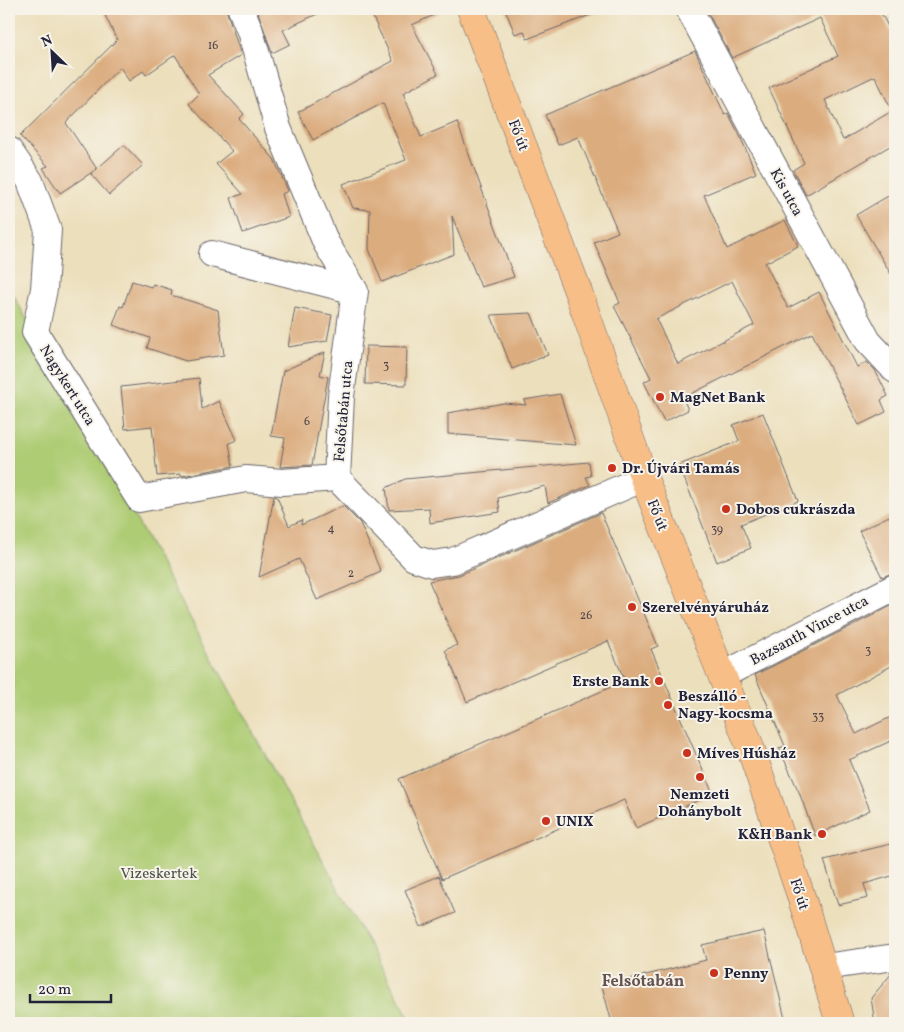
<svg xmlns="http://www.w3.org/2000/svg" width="904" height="1032" font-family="Vollkorn,serif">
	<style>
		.green { fill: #adcc73; stroke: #687757 }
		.building { fill: #dbac7e; fill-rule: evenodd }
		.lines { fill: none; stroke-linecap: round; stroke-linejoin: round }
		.minor-casing { stroke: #696468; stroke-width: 28 }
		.major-casing { stroke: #696468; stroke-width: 29 }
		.minor { stroke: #fff; stroke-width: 26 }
		.major { stroke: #f7be87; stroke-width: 28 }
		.poi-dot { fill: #c8321e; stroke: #f7f3e8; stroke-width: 2 }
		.labels { text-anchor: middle; stroke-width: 4; stroke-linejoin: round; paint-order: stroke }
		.number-label { font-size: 12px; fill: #50444c }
		.street-label { font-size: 15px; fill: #22223b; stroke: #f7f3e8 }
		.poi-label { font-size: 15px; font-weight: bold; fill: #22223b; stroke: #f7f3e8; text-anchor: start }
		.park-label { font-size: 15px; fill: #4c554c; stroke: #f7f3e8 }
		.neighbourhood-label { font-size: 16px; font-weight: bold; fill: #635252; stroke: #f7f3e8 }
	</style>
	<rect width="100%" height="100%" fill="#f7f3e8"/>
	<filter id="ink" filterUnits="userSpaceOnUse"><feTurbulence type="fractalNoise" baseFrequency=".02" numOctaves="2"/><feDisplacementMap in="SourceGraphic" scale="10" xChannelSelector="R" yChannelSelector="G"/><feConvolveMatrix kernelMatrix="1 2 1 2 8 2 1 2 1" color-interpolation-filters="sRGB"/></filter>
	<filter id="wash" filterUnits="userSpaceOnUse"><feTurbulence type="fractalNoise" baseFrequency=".0096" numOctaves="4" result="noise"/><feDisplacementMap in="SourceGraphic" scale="20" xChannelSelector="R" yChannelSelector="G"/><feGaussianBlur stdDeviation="1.12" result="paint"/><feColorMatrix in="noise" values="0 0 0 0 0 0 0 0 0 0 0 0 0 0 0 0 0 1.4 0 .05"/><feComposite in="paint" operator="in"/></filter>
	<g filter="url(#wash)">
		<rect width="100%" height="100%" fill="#ecdfbc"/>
		<path class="green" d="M9,287l403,736h-403z"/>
		<g id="blocks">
			<path class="building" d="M102,9h124l15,46 -33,20 36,39 -5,5 35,40 14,32 -6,3 7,23 -46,16 -12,-35 12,-4 -27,-30 16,-13 -43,-47 10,-10 -24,-39 -29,20 -3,-4 -14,10 -9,-14 -54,56 31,46 -37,24 -17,-25 5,-2 -28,-30 97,-96z
				M257,9h71l-45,21 7,14 -18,9z
				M369,9h78l-35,16 26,49 -35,19 18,44 36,-15 57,155 -33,10 -29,-71 2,38 -72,28 -13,-33 1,-39 -17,-2 -10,-24 63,-24 -23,-57 -70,37 -15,-28 95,-51z
				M505,9h96v2l-74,28 -3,-8 -9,3z
				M706,9h173l16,31v103l-89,52 -13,-25 11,-7 -35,-75 69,-32 -18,-38 -88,40zM875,76l17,35 -49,29 -18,-40z
				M695,51l30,64 3,-2 12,23 16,37 -52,22 23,54 58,-29 13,26 -33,17 23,45 31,-16 38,75 10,-5 8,8 13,26 -7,4 5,12 -27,13 -47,-92 -129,65 5,12 -24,12 -20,-40 7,-4 -37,-72 6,-3 -26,-61 24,-10 -40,-95 -20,8 -13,-30zM732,281l22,44 -76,39 -22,-45z
				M124,145l19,20 -34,30 -18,-21z
				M895,192v89l-39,-66z
				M132,281l19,6 2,-3 19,6 -1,5 47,15 6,45 -38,6 -39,-13 3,-10 -37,-13 7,-19 3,1z
				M295,308l37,7 -5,26 -39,6z
				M531,313l17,42 -36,14 -21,-54z
				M366,346l41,1 -1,38 -41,-1z
				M325,352l-5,23 8,2 -16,88 -32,2 5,-29 -14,-2 12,-65z
				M199,378l3,31 17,-8 18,39 -8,3 4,23 -51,10 -1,-2 -24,2 -5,-50 -27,3 -4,-42z
				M560,394l16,51 -128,-11v-21l56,-10 22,2 -2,-5z
				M763,413l35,88 -57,23 10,24 -34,14 -38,-97 60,-24 -6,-16z
				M589,462l2,14 -5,1 4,8 -42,18 -3,-17 -47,12 2,14 -70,11 -1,-15 -40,2 -3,-22 19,-9z
				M274,496l3,1 12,29 13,-6 -1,5 42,-19 17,17 21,49 -64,28 -18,-41 -40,18z
				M601,513l57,133 -7,3 62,145 -77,34 -12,-28 -182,79 -43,-100 226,-98 -17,-40 -141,61 -22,-52 12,-5 -28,-64 30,-6z
				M889,516l6,13v43l-13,5 -23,-46z
				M895,604v60l-58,31 19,39 39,-19v24l-46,21 21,50 -55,26 -16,-44 -20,-44 6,-2 -30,-71z
				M895,843v32l-31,9 4,14 -30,7 -14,-45z
				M439,876l16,37 -34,14 -16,-37z
				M764,931l22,92h-174l-10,-37 104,-26 -4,-15z
				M895,972v51h-20l-4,-25 21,-25z"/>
		</g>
	</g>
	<g filter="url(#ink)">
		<use href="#blocks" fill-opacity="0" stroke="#696468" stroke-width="1"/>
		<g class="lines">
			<g class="minor-casing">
				<path id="minor" d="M241,9l9,22 28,97 48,115 29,48 -14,105 -4,82 77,80 18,6 21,-3 191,-83
					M689,9l179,332 27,29
					M9,150l21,31 18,49 -4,59 -9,43 104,167 107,-20 36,3 55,-4
					M212,254l143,37
					M723,675l172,-88
					M824,967l71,-10"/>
			</g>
			<g class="major-casing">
				<path id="major" d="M471,9l108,285 65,184 105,266 51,149 40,130"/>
			</g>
			<use href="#minor" class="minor"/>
			<use href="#major" class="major"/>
		</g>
	</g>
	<g class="poi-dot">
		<circle cx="660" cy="397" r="5"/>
		<circle cx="612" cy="468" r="5"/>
		<circle cx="726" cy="509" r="5"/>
		<circle cx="632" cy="607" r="5"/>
		<circle cx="659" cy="681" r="5"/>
		<circle cx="668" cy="705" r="5"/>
		<circle cx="687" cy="753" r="5"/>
		<circle cx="700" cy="777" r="5"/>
		<circle cx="546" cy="821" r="5"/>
		<circle cx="822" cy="834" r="5"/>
		<circle cx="714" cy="973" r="5"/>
	</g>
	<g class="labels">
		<g class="number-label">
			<text x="213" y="49">16</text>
			<text x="386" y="369">3</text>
			<text x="307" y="425">6</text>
			<text x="331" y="532">4</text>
			<text x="717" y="533">39</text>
			<text x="351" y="577">2</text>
			<text x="586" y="619">26</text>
			<text x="868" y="654">3</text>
			<text x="818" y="720">33</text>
		</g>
		<g class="street-label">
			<text transform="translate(519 135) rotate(69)" y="5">Fő út</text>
			<text transform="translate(787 192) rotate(61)" y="5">Kis utca</text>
			<text transform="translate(68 385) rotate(58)" y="5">Nagykert utca</text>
			<text transform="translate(343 411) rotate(-85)" y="5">Felsőtabán utca</text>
			<text transform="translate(658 515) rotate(68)" y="5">Fő út</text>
			<text transform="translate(809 630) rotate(-28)" y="5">Bazsanth Vince utca</text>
			<text transform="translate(800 894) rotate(72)" y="5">Fő út</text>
		</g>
		<g class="poi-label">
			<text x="670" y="402">MagNet Bank</text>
			<text x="622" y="473">Dr. Újvári Tamás</text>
			<text x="736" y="514">Dobos cukrászda</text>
			<text x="642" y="612">Szerelvényáruház</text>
			<text x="649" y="686" text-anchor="end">Erste Bank</text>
			<text x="678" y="701">Beszálló -<tspan x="678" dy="17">Nagy-kocsma</tspan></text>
			<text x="697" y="758">Míves Húsház</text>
			<text x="700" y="799" text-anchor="middle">Nemzeti<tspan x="700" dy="17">Dohánybolt</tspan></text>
			<text x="556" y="826">UNIX</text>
			<text x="812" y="839" text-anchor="end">K&amp;H Bank</text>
			<text x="724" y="978">Penny</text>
		</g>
		<g class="park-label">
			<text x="159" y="878">Vizeskertek</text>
		</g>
		<g class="neighbourhood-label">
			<text x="643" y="986">Felsőtabán</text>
		</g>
	</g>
	<rect width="904" height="1032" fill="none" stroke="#f7f3e8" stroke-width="30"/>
	<g transform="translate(52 52) rotate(335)" stroke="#f7f3e8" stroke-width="4" paint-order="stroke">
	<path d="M0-4L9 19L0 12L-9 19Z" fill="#22223b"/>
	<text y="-8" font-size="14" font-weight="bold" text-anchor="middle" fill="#22223b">N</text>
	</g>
	<path d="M30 994v8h81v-8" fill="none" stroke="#22223b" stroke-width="2.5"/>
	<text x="38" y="994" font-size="15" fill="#22223b" stroke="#f7f3e8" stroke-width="4" paint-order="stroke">20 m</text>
</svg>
